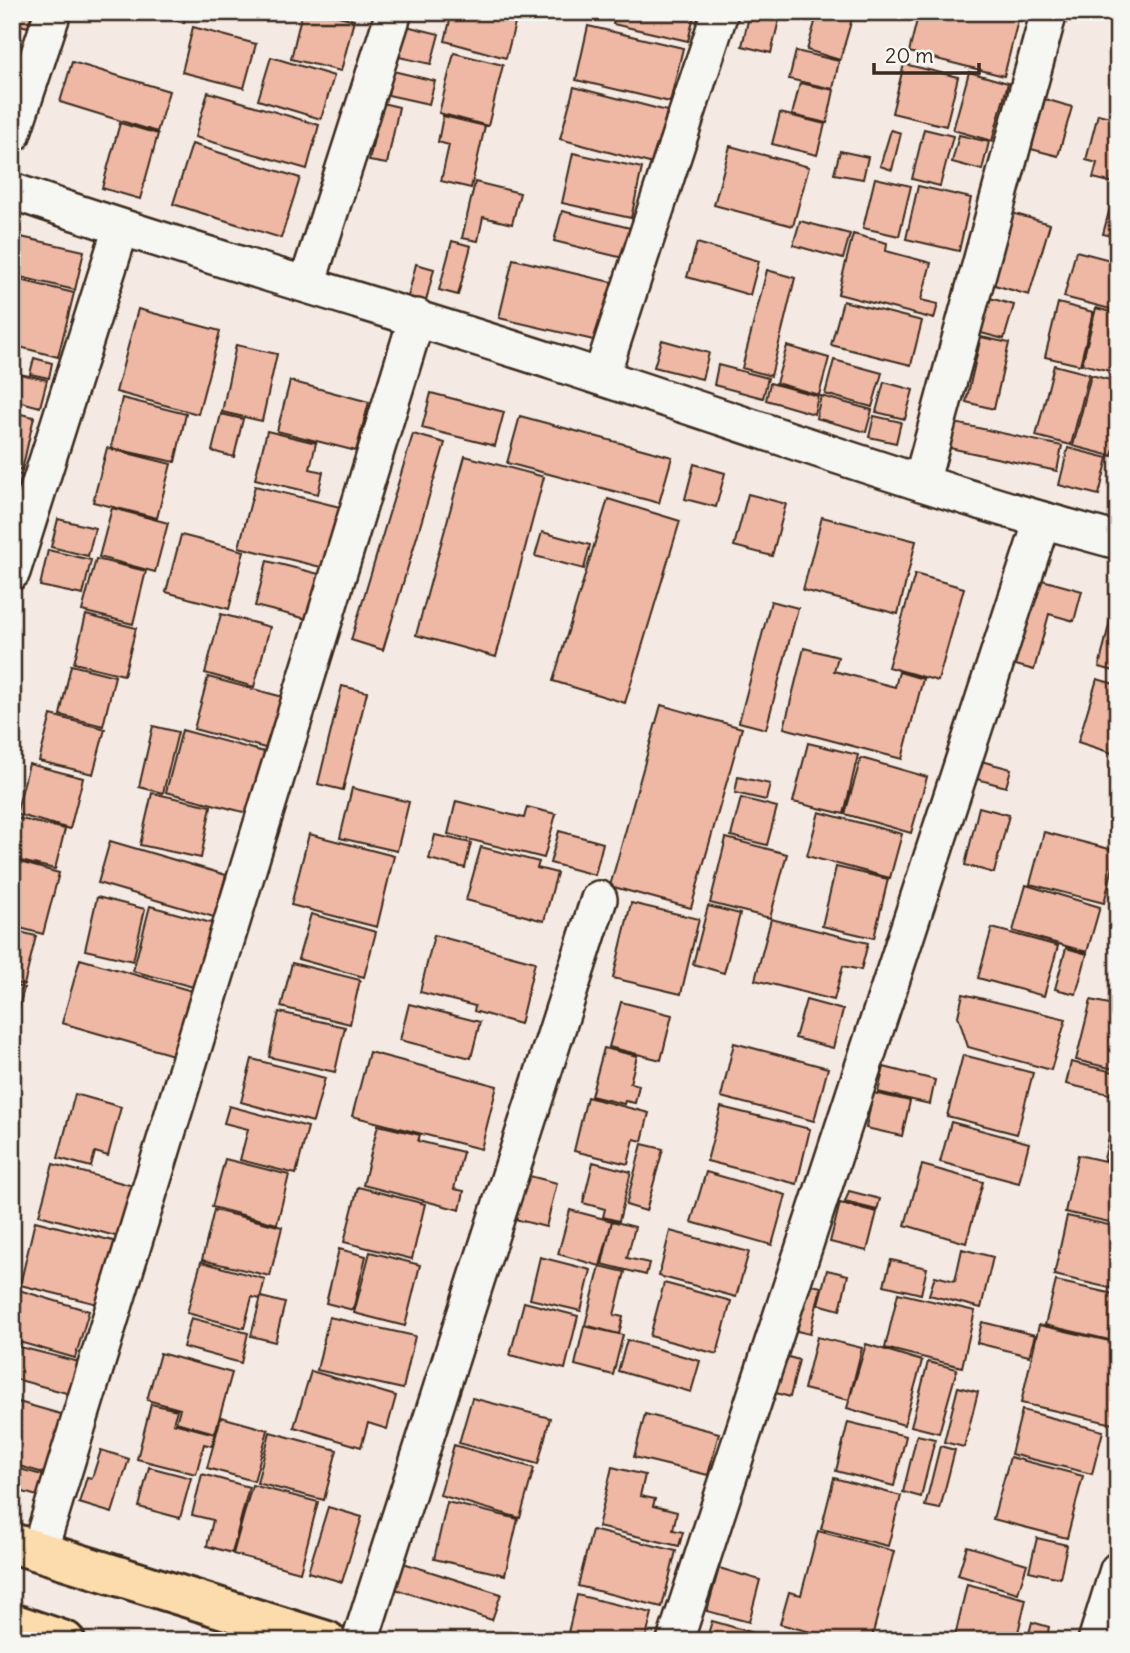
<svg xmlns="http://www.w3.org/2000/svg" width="1130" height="1653" font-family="Delius,sans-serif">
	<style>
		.building { fill: #efb8a5; stroke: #3b2a1e; stroke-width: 2 }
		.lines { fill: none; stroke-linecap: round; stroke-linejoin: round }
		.minor-casing { stroke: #3b2a1e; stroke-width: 40 }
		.major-casing { stroke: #3b2a1e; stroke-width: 44 }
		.minor { stroke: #f6f6f2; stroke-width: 35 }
		.major { stroke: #fcdcac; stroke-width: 38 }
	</style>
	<rect width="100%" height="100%" fill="#f5eae3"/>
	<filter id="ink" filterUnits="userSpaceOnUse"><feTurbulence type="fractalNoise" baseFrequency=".0143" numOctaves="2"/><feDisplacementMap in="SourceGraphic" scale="14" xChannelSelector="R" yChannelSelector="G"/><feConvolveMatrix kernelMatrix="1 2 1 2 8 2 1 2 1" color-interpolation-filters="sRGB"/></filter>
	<g filter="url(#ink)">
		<path class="building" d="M12,12h20l-4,15 -16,-4z
			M147,12h40l-3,11z
			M302,12h21l31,8 -13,51 -50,-12z
			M452,12h66l-12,46 -61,-17z
			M616,12h79l-7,29 -75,-17z
			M750,12h31l-10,41 -29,-7z
			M818,12h36l-14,48 -33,-10z
			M919,12h69l30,8 -14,56 -95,-24z
			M406,26l33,8 -8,30 -32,-7z
			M588,26l95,22 -13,54 -94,-22z
			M193,27l63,17 -12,44 -62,-16z
			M796,51l43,10 -6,28 -44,-10z
			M454,53l49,12 -15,61 -49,-13z
			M271,57l63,19 -13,43 -63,-19z
			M72,62l97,29 -12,41 -97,-30z
			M904,64l54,13 -12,49 -54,-13z
			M393,71l42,10 -6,23 -41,-9z
			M969,72l39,11 -16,58 -39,-11z
			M800,83l34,7 -7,33 -35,-8z
			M574,87l93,24 -14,53 -93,-25z
			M208,92l111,33 -12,44 -112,-32z
			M1045,99l27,8 -14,49 -27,-7z
			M382,103l17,4 -12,57 -18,-3z
			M780,113l45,11 -8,31 -45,-11z
			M1098,114l20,5v65l-25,-6 4,-15 -11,-3z
			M443,116l42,10 -14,62 -30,-7 8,-36 -11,-3z
			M120,123l38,11 -18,65 -38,-11z
			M924,129l29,7 -13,50 -28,-7z
			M891,130l10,3 -9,37 -12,-4z
			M959,135l30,7 -7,28 -30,-8z
			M192,144l108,34 -19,60 -108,-34z
			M730,146l79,21 -16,59 -79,-21z
			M840,151l28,6 -5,22 -29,-5z
			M573,153l69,15 -11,50 -69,-15z
			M875,178l36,8 -12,50 -36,-8z
			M475,182l45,11 -8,31 -29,-7 -5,24 -16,-3z
			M918,186l53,12 -12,53 -53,-12z
			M1115,189h3v49l-15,-4z
			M562,211l68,17 -7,30 -69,-17z
			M1012,213l38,11 -21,71 -38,-11z
			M800,221l50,13 -7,25 -50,-14z
			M853,234l34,9 -1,8 45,12 -10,37 17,4 -4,15 -96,-25z
			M12,235l72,16 -9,39 -63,-15z
			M452,241l19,5 -13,49 -19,-5z
			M697,243l62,18 -9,34 -63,-18z
			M1076,251l42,11v49l-54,-14z
			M513,259l102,24 -13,59 -103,-24z
			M416,264l18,5 -9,36 -18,-4z
			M767,270l28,8 -24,98 -29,-8z
			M12,278l62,15 -16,64 -46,-12z
			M990,298l24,7 -10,34 -23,-6z
			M843,301l79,20 -11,44 -80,-20z
			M1058,303l35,9 -13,53 -35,-8z
			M1096,308l22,6v59l-36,-9z
			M138,309l82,22 -22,83 -82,-22z
			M981,337l28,6 -15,66 -28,-7z
			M662,340l47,13 -7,26 -48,-12z
			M236,345l41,9 -15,67 -40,-9z
			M787,346l42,12 -10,37 -43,-12z
			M34,358l18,5 -3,15 -19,-4z
			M834,360l48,13 -10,34 -47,-13z
			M718,365l50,13 -5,20 -49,-13z
			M1054,365l35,9 -18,71 -35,-9z
			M20,374l27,6 -7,27 -26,-7z
			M1091,375l27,7v50l-6,24 -39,-10z
			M290,381l79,21 -13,49 -79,-20z
			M884,382l29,8 -8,29 -29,-7z
			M770,383l48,13 -4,18 -48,-14z
			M431,393l73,19 -9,34 -73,-18z
			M821,396l51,14 -6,22 -50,-14z
			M122,398l64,16 -11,48 -64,-14z
			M12,412l22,5 -12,53 -10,-2z
			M221,414l22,5 -9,38 -22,-6z
			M520,416l152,41 -13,46 -152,-40z
			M874,416l27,6 -5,21 -27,-6z
			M950,422l112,24 -5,25 -112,-24z
			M267,431l49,12 -6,26 13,3 -5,22 -63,-15z
			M413,434l32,9 -62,207 -32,-10z
			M107,448l64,16 -14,54 -64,-16z
			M1068,448l40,10 -9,37 -40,-10z
			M465,456l79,21 -48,180 -80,-22z
			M694,464l31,9 -9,34 -31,-8z
			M12,473l10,2 -10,42z
			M255,486l89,22 -15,61 -90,-22z
			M748,494l38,10 -14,52 -38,-10z
			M608,499l72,22 -55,182 -72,-22z
			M112,508l56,15 -13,49 -56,-15z
			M822,517l94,24 -18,73 -95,-24z
			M58,519l37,9 -7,28 -37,-9z
			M542,532l48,13 -6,24 -49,-13z
			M181,535l63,16 -15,58 -63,-17z
			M48,550l43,10 -8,35 -43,-9z
			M96,559l50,12 -13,53 -51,-13z
			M267,561l52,13 -12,45 -52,-13z
			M915,574l49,14 -26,93 -50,-14z
			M1035,578l47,13 -8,30 -25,-7 -15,56 -22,-6z
			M771,601l27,7 -32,121 -27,-7z
			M1113,608l5,1v63l-19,-5z
			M221,614l49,13 -16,60 -49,-14z
			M86,615l50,13 -12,47 -50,-12z
			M804,648l34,9 -4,14 61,16 4,-15 24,7 -21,80 -118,-31z
			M71,665l44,11 -12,50 -43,-11z
			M208,677l75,20 -14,52 -75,-20z
			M1097,679l21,6v70l-40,-13z
			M342,686l25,6 -24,98 -25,-6z
			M661,705l81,23 -51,180 -81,-22z
			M51,715l54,14 -12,45 -54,-13z
			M153,726l25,6 -15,61 -24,-6z
			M182,730l86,23 -17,61 -85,-22z
			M808,743l50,12 -14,59 -51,-12z
			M861,758l66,19 -16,56 -66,-19z
			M981,761l30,8 -5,18 -29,-8z
			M29,764l54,14 -13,51 -54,-15z
			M738,777l32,7 -4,16 -31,-7z
			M352,788l57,14 -12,49 -57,-13z
			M152,793l59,13 -10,52 -61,-13z
			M741,798l36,9 -10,38 -36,-9z
			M456,801l68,17 3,-11 29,7 -12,44 -96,-24z
			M979,807l30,8 -15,58 -29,-8z
			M819,812l83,22 -12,44 -83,-22z
			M12,817l53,12 -10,40 -43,-10z
			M559,831l44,12 -8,32 -45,-12z
			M1044,832l73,19 -13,52 -74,-19z
			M309,834l85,22 -17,71 -86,-22z
			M435,835l36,8 -6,25 -36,-9z
			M726,838l61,16 -17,64 -60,-15z
			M110,841l116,34 -12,42 -116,-34z
			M481,847l58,15 -2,6 20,5 -13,48 -78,-21z
			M12,860l47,13 -16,61 -31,-8z
			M836,867l52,12 -14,59 -52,-12z
			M1026,885l74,22 -13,45 -74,-21z
			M97,897l48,12 -12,52 -48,-11z
			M631,903l68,16 -18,75 -68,-16z
			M150,906l68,19 -17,64 -68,-18z
			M708,906l32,8 -16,59 -31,-9z
			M311,914l65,18 -12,45 -66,-18z
			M771,919l97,24 -7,27 -18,-4 -9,34 -79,-20z
			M992,928l66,18 -14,50 -66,-18z
			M12,930l24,6 -12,49 -12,-3z
			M434,935l101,27 -15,62 -46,-13 1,-5 -55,-14z
			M1066,948l21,6 -11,40 -21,-5z
			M80,959l119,34 -19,64 -118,-34z
			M292,963l68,17 -10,44 -69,-17z
			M12,985l12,3 -11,44h-1z
			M963,994l103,25 -15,51 -83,-23 -10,-31z
			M806,1000l37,10 -10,38 -38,-10z
			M1091,1000l27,6v64l-42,-10z
			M621,1002l51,13 -11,45 -52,-13z
			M409,1004l71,18 -9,36 -71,-18z
			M279,1012l66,15 -10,45 -66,-15z
			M734,1043l94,25 -14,53 -93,-24z
			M604,1048l33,8 -7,27 9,2 -4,18 -10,-2 -1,3 -33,-8z
			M369,1052l128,34 -16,63 -129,-33z
			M963,1055l70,18 -16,61 -70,-18z
			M252,1059l73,19 -12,44 -72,-20z
			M1071,1062l47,11v23l-52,-12z
			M884,1067l51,13 -5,24 -52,-12z
			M873,1093l37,8 -8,35 -36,-8z
			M75,1094l46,13 -13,49 -13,-4 -4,15 -33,-9z
			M587,1097l62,16 -7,28 -8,-2 -6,25 -54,-13z
			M1118,1101v61l-14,-3z
			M229,1106l79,21 -12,47 -56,-14 8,-31 -24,-6z
			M721,1107l89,22 -13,55 -90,-23z
			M951,1122l78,21 -10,40 -79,-21z
			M378,1125l42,10 -2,6 45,11 -9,37 10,2 -4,19 -97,-25z
			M642,1144l21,5 -17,62 -20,-6z
			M1078,1155l40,9v60l-53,-12z
			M225,1159l64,16 -12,49 -65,-17z
			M593,1162l38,10 -12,49 -16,-4 2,-8 -22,-6z
			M53,1164l80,22 -14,51 -80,-22z
			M922,1165l61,17 -17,61 -61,-18z
			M514,1172l43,11 -11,44 -43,-11z
			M706,1172l80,23 -14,50 -81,-23z
			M358,1187l67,17 -13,55 -68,-17z
			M849,1191l31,8 -3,11 -32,-8z
			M840,1203l37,9 -10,39 -37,-9z
			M214,1210l68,17 -12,49 -68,-16z
			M570,1210l42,11 -12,45 -42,-12z
			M1067,1216l51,11v63l-64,-15z
			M35,1221l82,21 -15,63 -82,-20z
			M612,1221l23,6 -8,31 22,5 -3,12 -44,-11z
			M670,1231l79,21 -13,45 -77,-21z
			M339,1249l27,7 -13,54 -27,-7z
			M962,1249l31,8 -12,51 -52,-13 6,-19 20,5z
			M370,1252l50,13 -15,61 -51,-13z
			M540,1257l51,13 -10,41 -51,-12z
			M891,1260l36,8 -6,26 -37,-9z
			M201,1262l64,17 -5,20 -8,-2 -8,31 -57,-15z
			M600,1266l25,6 -11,43 9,2 -4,17 -34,-9z
			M827,1270l21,5 -8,35 -22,-6z
			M1056,1281l62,14v47l-73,-17z
			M664,1283l67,18 -14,53 -67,-18z
			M808,1284l13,3 -11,47 -13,-3z
			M12,1288l77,23 -14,47 -63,-18z
			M898,1293l77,18 -13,56 -77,-19z
			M261,1297l24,6 -10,39 -24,-6z
			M524,1302l54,14 -13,53 -55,-14z
			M329,1317l86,19 -12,53 -86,-19z
			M191,1318l57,15 -7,30 -58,-16z
			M982,1322l53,13 -6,21 -52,-13z
			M1039,1325l79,18v82l-97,-22z
			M584,1326l39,9 -10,40 -38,-10z
			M817,1337l45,11 -13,52 -45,-11z
			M627,1340l73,21 -9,31 -73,-21z
			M866,1344l56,17 -18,64 -57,-17z
			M12,1345l67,17 -9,32 -58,-16z
			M160,1353l72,20 -17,60 -39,-11 4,-13 -33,-9z
			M785,1356l14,4 -9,37 -14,-4z
			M928,1362l29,7 -18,64 -28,-7z
			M311,1371l85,25 -9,33 -19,-6 -7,24 -67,-20z
			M958,1387l20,5 -14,55 -20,-5z
			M472,1398l78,20 -12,46 -79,-21z
			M15,1401l49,14 -17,59 -35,-10v-53z
			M151,1404l26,6 -4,13 42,11 -3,12 -8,-2 -8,30 -59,-15z
			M1022,1410l81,21 -11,43 -81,-20z
			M645,1414l74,19 -11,42 -74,-18z
			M221,1417l47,13 -14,51 -47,-13z
			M848,1422l58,14 -12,50 -58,-15z
			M270,1432l67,18 -13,50 -67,-17z
			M917,1435l18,4 -14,58 -18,-5z
			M454,1445l80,23 -14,50 -80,-23z
			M940,1446l15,4 -15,59 -15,-3z
			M101,1450l28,9 -17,54 -33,-10 8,-26 5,1z
			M1010,1457l73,19 -16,62 -74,-19z
			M12,1467l34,9 -5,21 -29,-8z
			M149,1467l42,11 -11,40 -41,-11z
			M612,1467l33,8 -5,21 15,3 -2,7 24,6 -4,18 10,2 -4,14 -81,-19z
			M202,1474l47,13 -17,66 -25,-7 6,-26 -21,-5z
			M834,1478l67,18 -13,50 -67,-17z
			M252,1485l66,17 -18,70 -67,-18z
			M447,1502l71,17 -13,56 -71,-16z
			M328,1507l34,10 -20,65 -34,-10z
			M592,1530l84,21 -14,56 -84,-21z
			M818,1531l76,20 -23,90h-26l-65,-17 9,-32 12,3z
			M1037,1538l30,7 -7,33 -31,-7z
			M967,1546l60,18 -9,29 -60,-18z
			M397,1561l104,33 -9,26 -103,-33z
			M719,1568l41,12 -11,42 -42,-11z
			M967,1584l59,15 -10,42h-62z
			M577,1595l75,18 -7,28h-79z
			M712,1621l70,20h-76z
			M1032,1622l17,5 -3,14h-19z"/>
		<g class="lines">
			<g class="minor-casing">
				<path id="minor" d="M12,135l41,-123
					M12,191c180,62 364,113 545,172 187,60 371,127 561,178
					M307,284l87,-272
					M601,377l119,-365
					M921,483l128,-471
					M12,572l109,-344
					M39,1552l378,-1235
					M360,1641l239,-742
					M675,1641l367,-1120
					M1096,1641l22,-71"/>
			</g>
			<g class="major-casing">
				<path id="major" d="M12,1543l315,98
					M12,1623l53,18"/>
			</g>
			<use href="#minor" class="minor"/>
			<use href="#major" class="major"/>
		</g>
	</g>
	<rect width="1130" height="1653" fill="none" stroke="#f6f6f2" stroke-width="42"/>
	<rect x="21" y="21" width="1088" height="1611" fill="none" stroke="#3b2a1e" stroke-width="2.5" filter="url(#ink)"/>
	<path d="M874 63v10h105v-10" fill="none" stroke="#3b2a1e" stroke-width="3.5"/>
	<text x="885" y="63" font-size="21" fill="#3b2a1e" stroke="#f6f6f2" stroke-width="5" paint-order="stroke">20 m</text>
</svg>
